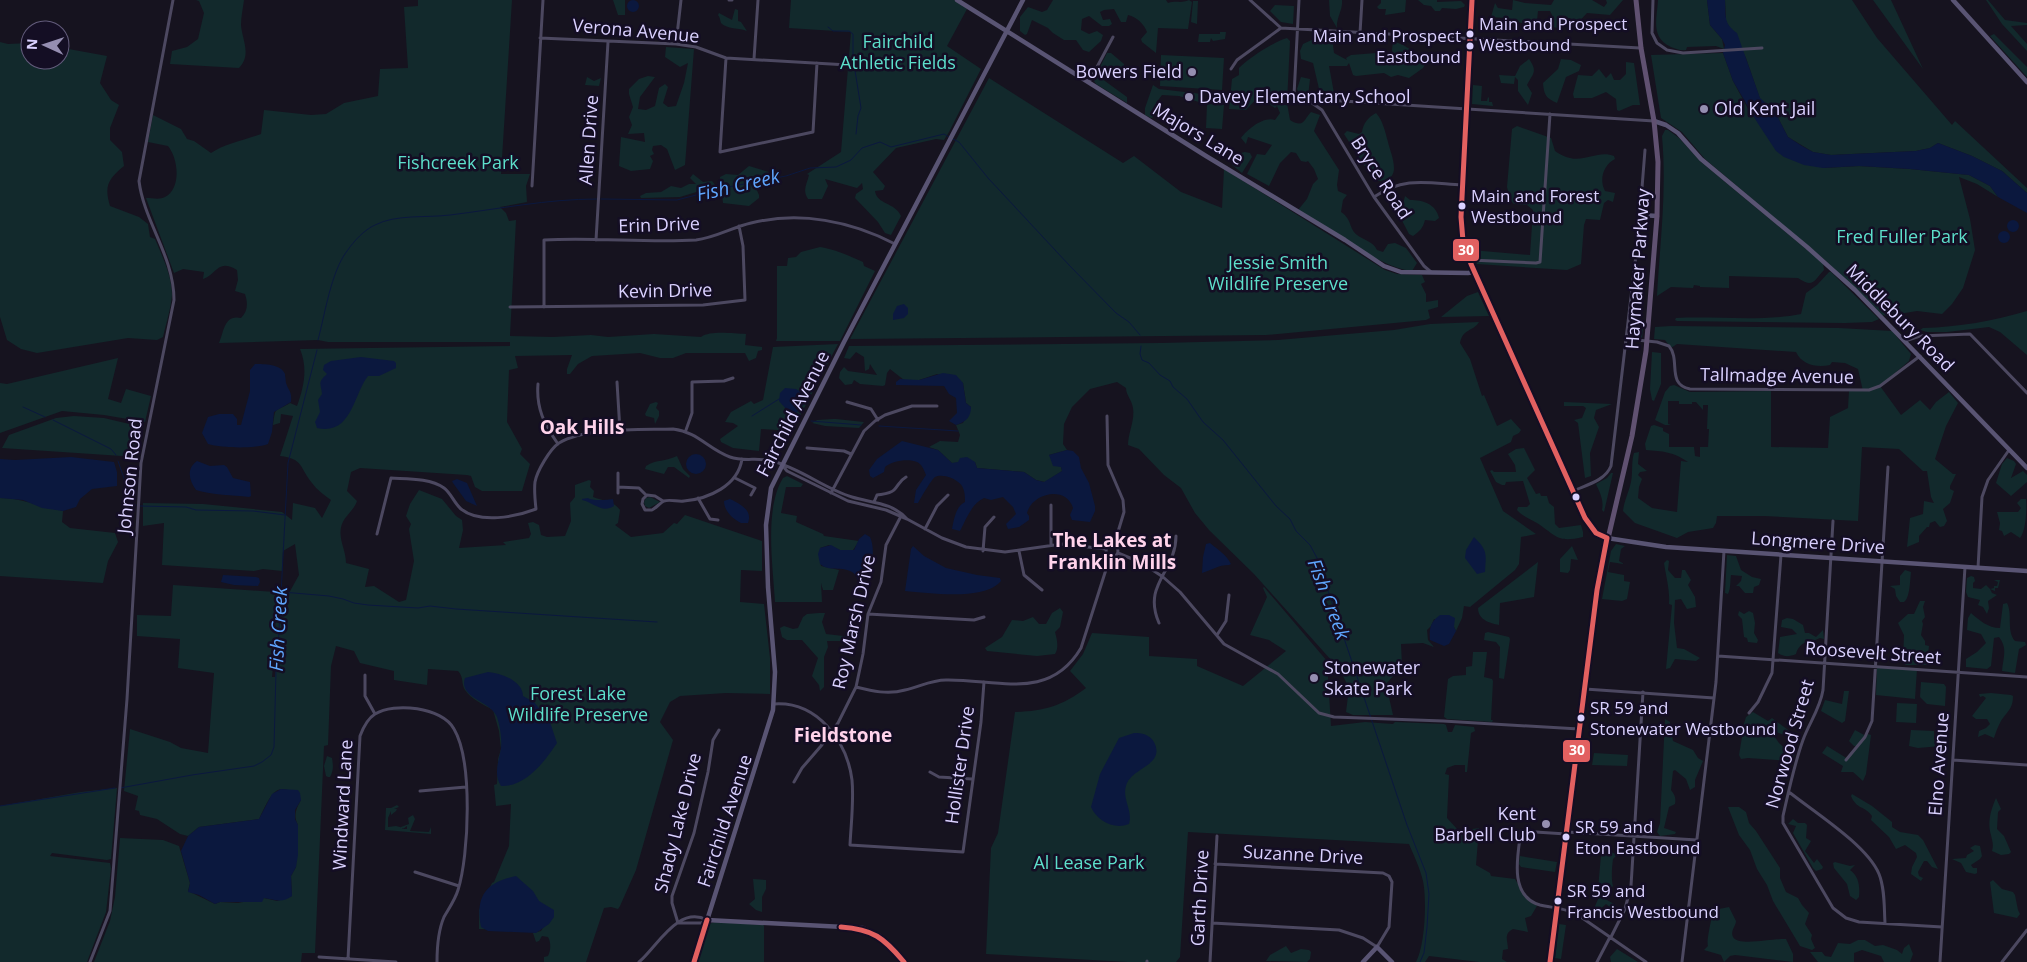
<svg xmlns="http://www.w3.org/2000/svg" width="2027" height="962" font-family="'Open Sans',sans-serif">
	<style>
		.green { fill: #12292c; fill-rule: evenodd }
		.water { fill: #0b183e }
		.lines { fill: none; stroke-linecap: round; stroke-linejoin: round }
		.stream { stroke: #0b183e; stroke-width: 1 }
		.street { stroke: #4c4860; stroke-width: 3 }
		.secondary { stroke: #595473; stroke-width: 4.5 }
		.primary { stroke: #605171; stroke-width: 5 }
		.bus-1-casing { stroke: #140e24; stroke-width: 9 }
		.bus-1 { stroke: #e26060; stroke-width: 5 }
		.bus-dot { fill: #dad1ff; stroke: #140e24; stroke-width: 2 }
		.poi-dot { fill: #958eb1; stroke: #140e24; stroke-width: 2 }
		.labels { text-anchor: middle; stroke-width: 5; stroke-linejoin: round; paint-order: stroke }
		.bus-label { font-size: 17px; fill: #dad1ff; stroke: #140e24; text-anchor: start }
		.street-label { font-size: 18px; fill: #dad1ff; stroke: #140e24 }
		.park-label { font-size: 18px; fill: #5ddfcb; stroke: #140e24 }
		.poi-label { font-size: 18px; fill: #dad1ff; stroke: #140e24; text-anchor: start }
		.water-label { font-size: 19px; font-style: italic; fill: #5fa6ff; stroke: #140e24 }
		.neighbourhood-label { font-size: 19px; font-weight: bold; fill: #ffd3eb; stroke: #140e24 }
		.line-badge { stroke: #140e24; stroke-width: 2 }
		.badge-label { font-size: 14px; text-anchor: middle; font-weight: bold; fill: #fff }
	</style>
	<rect width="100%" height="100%" fill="#16131f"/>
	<path class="green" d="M196,0h48c-1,8 -3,17 -3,25 1,14 11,30 -2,43l-69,-4 2,-13 15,-4 11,-8 6,-26 -5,-12z
		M418,0h94l-11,174h29l-4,12 1,16 -27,5 6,6 3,8 7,-1 -6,116 43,1 38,-2 17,2 46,-3 47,3c10,-7 33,-3 45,-3l-1,11 17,2v3l-4,1 -2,7 -7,3 -4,-8h-59l-13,5h-13l-20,-5 -48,3 -14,8 -8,10h-3v-5l5,-14 -57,1 3,12 -9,2 -2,52 15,27 -2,5 10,10 -8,27h-40l-7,-4 -4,-11 -4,-1 -107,-7 -9,4 -4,19 10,10c-3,9 -12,15 -15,23 -5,14 4,25 4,39l23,6 -4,18 9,-1 25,16 7,-2 8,-39 -5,-32 2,-5 -5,-8 4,-12 9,-14 23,9 14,17 6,4 1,10 -4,18 47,-3 -3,-3 26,-4 2,-4 -3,-11 5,-1 6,3 2,10 6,2 18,-1 6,-15 -1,-18 5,-6v-12l14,-5 2,1 -1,6 4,4 -1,6c9,4 20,3 27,13l-2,13 -3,2 16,12 32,-4 11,-10 3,1 8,-9 77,26v30l-21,-1 -1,32 24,2 6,54v36l-44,-1 -46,3 -10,6 -10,20 13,18 -37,130 -16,36 -2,3 -7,-2 -7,1 -18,54h-42v-5l4,-1c3,-6 3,-14 0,-19l-6,-1 -3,5 -3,1 -3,-9 8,-2 3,-5 5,-3v-5l-10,13 -60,-2v-19l13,-27 2,-1 15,-36 2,-42 -15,2 -2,-21 3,-1 1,-25 3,-10 -2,-18 -6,-21c-9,-5 -22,-11 -28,-20 -4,-6 -1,-13 -7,-19l-30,-2 -1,16 -33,-5v-9l-34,-8 -6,-12 -18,-5 -5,20 -3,79 -4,1 -9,207h-13l-1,9h-207l16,-41 5,-24 5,-59 43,2 16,6 11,37 -2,8 27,13 5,-2 18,1 26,-5 13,3 15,-5 -1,-20 5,-9 2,-42c-5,-10 -2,-16 3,-25 -25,-25 -31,-2 -42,19l-60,8 -11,9 -8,-2 -23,-15 -17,-4 -1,-4 -4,-1 3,-14 -14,-5 6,-62 40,13 11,6 27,5 6,-80 -36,-5 2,-29 -43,-3v-21l34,1 2,-31 116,8 10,-18 -4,-31 -12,7 -1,20 -19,-2 -9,2 -92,-6 2,-42 -21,3v-23l60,1 79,8 10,8 1,-17 22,5 7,10 9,-18c-7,-5 -14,-10 -19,-17 -13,-16 -8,-24 -32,-27l13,-40 -12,-2 -1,9 -7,2c3,-20 1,-12 17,-22l7,3c7,-19 11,-38 3,-57l210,-3v-4h-182l-10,-2 -99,3c5,-11 5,-29 22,-25 7,-7 7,-15 4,-24l-10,-3 3,-11 -1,-10c-19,-12 -20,4 -34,9l1,-7 -21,-3 -9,4 -28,-75c6,0 14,2 19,-1 17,-9 13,-39 3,-51l-20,-4 5,-27 28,14 6,10 7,2 17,12c13,-9 34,-13 50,-19l3,-24 47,5 15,-1 18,-11 34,-7 2,-27 28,-1 -4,-61 14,-1zM275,644h3l-3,33h-3z
		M613,0h12v15h-7z
		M791,0h163l13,9 -20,37 34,23 -32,63 -5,8 -8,-1 -40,9 -23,24 12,14 -2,4 -8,1c2,14 20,11 26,25l-10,19 -6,-2 -7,-11 -23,-24 1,-4 7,-5 -1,-6 -5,5 -32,-9 3,7 -6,13h-14c-6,-9 -1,-15 1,-24l-2,-1 34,-22 10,-120 -62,-4z
		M1053,0h113l2,3c9,-3 12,1 21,-3l3,2 -4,27 -30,-1 -2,25 -14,-11 -1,-3 6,-7c-3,-8 -10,-15 -19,-17l-2,7h-5l-7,-13 -10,1 -4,2 3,8 7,-1 2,5 -3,2h-7l-13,-10 -7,3 -1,11 8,4 8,-3 6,4 -2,6 -12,11 -6,-2 -7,-10h-12l-11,-7 -5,-5 -16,-8 -5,14 -2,1 -5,-4v-14l8,-10 14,5 5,-2z
		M1329,0h13c1,10 -6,18 -5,28l-7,-12z
		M1381,0h25l-1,12 -20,3 1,-6h-7l-2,-2 4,-4z
		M1418,0h19v2l24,-1 4,4 -1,2 -8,2 -14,-1 -2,3h-5l-4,-5 -7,-1z
		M1513,0l12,3 26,2 3,-5h38l12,7 3,-4 -1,-3h17l-13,15 -23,-2 -13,14 -4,-9 -8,1v10l-9,-2 -1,-12 -2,-4h-12l-1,10 -8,4 -24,-7 -14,-1 4,-14 3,5 14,2z
		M1658,0h49l3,25 12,14 2,10 -8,-3 -29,1 -1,3c-6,1 -9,-1 -15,-3 -21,-10 -14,-28 -13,-47z
		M1725,0h127l25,38 75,87 3,-4 72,67v5l-25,-22 -30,-15 -34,-13 -8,5 -14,3 -85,4 -18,-3 -25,-15 -14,-27 -14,-11 -14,-41 -20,-37z
		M1873,0h18l32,69z
		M1986,0h2l17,20 22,3v2l-16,1 16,18v7l-25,-27z
		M1193,1h5l-1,23 -6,-2z
		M1275,5l19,1 -1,18 -12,-2 -11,-11z
		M735,9l3,1v11l3,1 6,9c-7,-3 -21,-2 -26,-8 -1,-3 -1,-6 -3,-8l1,-2 13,7z
		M1220,32h6l-1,7 -12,2 -2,-3 -1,4h-12l1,-8h21z
		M1994,34l33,33v10l-37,-41z
		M1318,37l14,1 2,15 13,7 -1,-2 5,-3 25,-2 16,12 2,-1 -2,-14 1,-9 10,4 25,15 -5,8 -14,10 -11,-3 -7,2 -7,-4 -28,3 -3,-1 -4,-12 -2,3h-18l5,27h-14l-7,-30 -12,-4 -1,-8 3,-7z
		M1287,38l3,3 -3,62 3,17c14,9 14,-1 21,-8l9,3 -6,16 25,39 -2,15 1,6 9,4 -4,5 -2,12c11,7 8,17 16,23 8,6 16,6 20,15l6,2 5,-8 7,-1 11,5 11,15 -5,8c-34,-4 -83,-42 -114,-61l9,-11 6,-15 5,-5 -4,-10 -6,-8 -2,1 -5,-1 -5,-8 -5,-1 -11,11 -11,23 -22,-12 10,-20 8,1 7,-10 -24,-8 -2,7 -5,-6c6,-8 22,-22 34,-18l5,-7 -3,-7 -2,2 -9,-6v-8l-6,1 -14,15 -17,-1 3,-30 7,-4v-7c10,-10 34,-26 48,-30z
		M0,42l8,2 22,-1v17h30v-11l3,-1 44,8 -7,27 11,17 8,5 -9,23v12l12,12 2,14c-16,13 -20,20 -14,40l29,11 9,7 2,13 5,2c7,17 17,36 17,56 -1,13 -6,29 -9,42l-6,3 -29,-2 -91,15 -16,-4 -14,-9 -7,-23z
		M666,47l28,2 -9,116 -10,5 -8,-21 -6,-4 -8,1 -1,4 2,4 -4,2 3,5 -3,8 -19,2 -12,-5 2,-29 24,5 -1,-9 -16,1 4,-9 -3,-8 4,-10 -4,-13v-5l10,-10 9,-3 7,1 -15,20 -2,12 8,1 9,-4 4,-18 6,-4 3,3 -5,16 5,4 8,-1 8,-23 4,-20 -8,4 -15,-10z
		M1107,53h4l13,11v5l-24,-2z
		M1723,53l10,28 14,26 22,31 54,30 36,-2 51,3 59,6 21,11 8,11 -21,-13 -18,-7 11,42 5,31 -12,38 -11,16 -10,10 -25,-3 -30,5 -5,-1 -56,-54 -121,-102 -23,-27 -21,-14 -10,-63z
		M1161,55l63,3 -2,32 -62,-4z
		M1529,59c9,13 4,14 -2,26l5,8 -4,12 -10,-14v-11l-3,-3 -1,7 -13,-1 -2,-8 16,1 5,-10z
		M1561,59l10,1 10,5 -2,6 -13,6 -9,26c-11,-5 -13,-8 -14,-20l15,-14z
		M1626,62l8,1 6,42h-7l-14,6 -2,-1 -1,-11 -10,-7 -14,6h-18l-1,-4 5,-19 14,1 7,-7 7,9 5,-5 3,7h6l6,-6z
		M1098,76l29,21v6l-31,-19 -2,-3z
		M587,77l7,4 7,-3 -2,8 -14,-1z
		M1301,77l9,2 -2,18 -7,-1 -4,-7z
		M989,78l134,85 11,-7 47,36 41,16 2,-39 161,101 12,4 25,1 3,7 -4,2 5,10v8l12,-2v7l-10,3 2,8 -4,2 -160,15 -416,4z
		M1153,85l6,4 43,5 2,6 -5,2 -20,-6 -17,-1 -6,8v13l-5,2 -6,-3v-7z
		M1473,85l9,1 -1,15h6l1,-4 1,1v4h3l1,4 -21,-2z
		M1207,104l17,1 -2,24 -16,-1z
		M1376,113c7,8 9,18 12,29 2,10 14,34 -3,38 -5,1 -7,2 -12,-1l-29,-45 3,-3 12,3 3,-2c1,-8 6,-15 14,-19z
		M1517,126l34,12 4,13c4,3 10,6 15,7 15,4 29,-8 44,-2l1,3c-12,6 -16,21 -10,32l10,2 -2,9 -5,-2 -4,3 -4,17 -14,-1 -2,6 -3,39 -14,6 -90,-6 -6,-14 59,5 3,-45 -6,-5 -13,-1 -4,-4 -3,-13 5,-58z
		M1665,130h3l11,8 22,24 122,101 1,7c-11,12 -11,18 -26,8l-69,-2v12l-29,-1v-1l-6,-1 -1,3 -22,-1 -14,9c3,-55 10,-103 5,-160z
		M1245,152l5,1 2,4 -10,16 -10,-8v-10z
		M749,166l20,6 -14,14 4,9v3l-10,8 -26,-3 -3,-26 6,-3 12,1z
		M693,174l10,8 9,-1 4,5 -36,11 -39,1 -1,-2 6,-3 15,-1 10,-6 10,2 8,-4h7l-6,-6z
		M1405,196l5,4c13,0 26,4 29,18l-4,3 -10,-1c-2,8 -5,11 -12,16l-4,-2 -13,-25 1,-4 6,-1z
		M820,247c17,3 27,8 43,15l1,4 11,5 -35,70h-64l1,-3v-72h10l1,-8 8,-1 5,-5z
		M1829,272h2l48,47 -7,3 -27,1 -168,-2 -2,-1 1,-2c41,-2 85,4 125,-4l5,-21 11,-8z
		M1478,292l11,24 -48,1 26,-21z
		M2027,311v44l-27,-23 -11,-5 -42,5h-20l-7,-2 3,-2c36,-1 70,-7 104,-17z
		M1479,322c-6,10 -16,6 -19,21l10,16 12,37 2,-1 13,31 14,-7 10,11 -2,3 -6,3 -2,6 -31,16 23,53 33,23 -15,3 -2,27 -4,6 -45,37 -6,-1 -2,12 -6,13 -2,-4 -20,-8 -3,7 -4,4 1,10 6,7 -11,-4 -22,1 1,22 -16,18 7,31h-40l-7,-3 3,-24 -9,-18 -86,-96 -45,-44 -14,-17 -14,-25 -17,-13 -25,-26 -11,-4c0,-12 7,-24 5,-37 -1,-8 -7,-13 -7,-20l-9,-6 -27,7 -18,18 -8,17 -1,20 4,6 -18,5 12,12 1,4 -17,11 -9,-2 -12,-8 -47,-4 -2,-6 -23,1 -14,-13 -9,-3 11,-6 18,1 2,-7 -4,-10 7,-2 8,-16 -5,-4 -3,-20 -26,-9 -18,6h-15l-14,-11 -3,4 -2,12 -2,1 -23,-2 -6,-4 -2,4 -7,1 -6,-7 1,-6 4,-5 4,4 29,4 -7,-11 -1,5 -4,2 -1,-14 -8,-5 -6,7 -6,-1 5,-12 312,-3 117,-3 116,-10 36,-6z
		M1671,326l168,2 53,3 19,23 -2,7 -29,25 21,29 19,-15 10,10 6,-8 13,-10 9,11 -12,23 -11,33 18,15h3l-6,12v3l4,2 -4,12 -7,6 4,12 -3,5 -4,1 -5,-6 -5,2 -1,4h-2l-8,9v6l-12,5 3,-29 13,-4 1,-13 10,2 -3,-6 -4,-26h-4l-24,-22 -37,-2 -4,74 -94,-5h-47l-1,7 -3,5 -25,4 -11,6 -42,-15 -12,-12c1,-10 6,-19 8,-29 2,-9 0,-19 3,-29l5,-1 -1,12 9,7 -7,1 -2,3 4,4 -3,8 -1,11 14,10 25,4 4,-51 7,1c-14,-10 -26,-11 -42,-12l-1,-6 6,-18 3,-1 9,3v3l6,3v13h25l1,9 5,1v-10h8l1,-18h-2l1,-24h-5v5l-7,-8h-4v2h-13v-3h-11v23l3,1h-6l-10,-5 10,-28 5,-6 4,-1 16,7 81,-1v56l57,1 2,-31 18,-9 1,-17h14l-5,-22 -13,-6 -13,-1 -2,3c-13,3 -28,0 -34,-13l-119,-8 -6,4 -6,-8 -11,-1 1,-12z
		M1634,328h9l-1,10 -11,-3 -2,-2z
		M838,344l-46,87 -31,-2 -2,22 -26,-3 -12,-6 -1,-3 18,-13 -5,-3 -8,-1 6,-10 20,-11 3,3 9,-4 10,-53z
		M1652,352l9,1v31l-7,17 -2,-1 -2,-11z
		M118,358l-10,41 13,4 5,-14 25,7 -6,26 -41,-7 -42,-4 -62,22v-50l7,1z
		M656,402l2,1 -2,5 3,3v5l-4,8 -1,-6 -8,-2 -1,-2 5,-10z
		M1564,402l48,2 -16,6 -2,8 5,9 -9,26 1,23 -6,2 -7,-55 -4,-3 8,-2 4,-10 -3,-2h-19z
		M74,416l30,2 38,9 -5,30 -135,-9 7,-13 47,-17z
		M833,419h3l28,3 -5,6 -34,-2 -13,-3 5,-3z
		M1524,448l11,22 -8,8 9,16 4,-1 1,3h6l2,7 5,4 1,17 4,4 22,-3 2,7v5c-26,6 -26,-1 -46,-14 -7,-4 -15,-7 -20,-13l1,-3h9l3,-3 -7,-23 -17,1 -1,3h-3l-6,-3 -6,-11 2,-1 2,2h22l-1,-7 -7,-11 8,-5z
		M677,456l6,13 7,7 -1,2 -15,-11h-6l-4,7 -19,-5 1,-3c11,-7 19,-4 31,-10z
		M2007,458l7,3 2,3 -5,14 12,-7 4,4v7l-16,14 -15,-13 6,-19z
		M1611,473h2l-9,39 -2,-2c2,-10 -2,-17 -6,-26l11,-6z
		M787,476l16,8 -2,3h-15l-5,26 16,3 -1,6 27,12 1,2 35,5 -6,9h-13l-11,-5 -9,3 1,18 18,4 -6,20h-10l-2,-7 1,19h-47c-2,-36 -11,-93 8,-124z
		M650,497l10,5 -11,6 -4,-2 -1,-4 2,-4z
		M0,498c22,0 42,9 63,13l-1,11 8,6 45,5 3,9 -10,19 -5,22 -103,-7z
		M2021,499h5c1,9 0,32 -6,39l-9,-6 -7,4 -2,-5 -3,-1 1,-7 -3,-11h21l3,-4 -4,-5z
		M1616,544l9,2 -4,3 -2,12 5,3 -14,-2 -2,10 16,3v6l6,1 -3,17 -5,2 -20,-2 9,-48z
		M1572,546l6,14 -7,-1 -1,11 -2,3 -8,-1v-13z
		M1727,555l9,1 5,14 11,7 9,2 -2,6 -5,2 -1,6h-8l-6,-7h-3l5,-5 1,-5 -11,-1c-1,6 0,13 -3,19l-3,-1z
		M1667,560l2,1 -1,9 7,8h6l1,-8h3l6,10 -3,5 7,12 1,10 -9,2 -6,-10 -6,1 -1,23 3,25 7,1 16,9 -4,3 -21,-2 -5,9 -4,1 6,-64 -3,-1c1,-15 -3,-27 -5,-41z
		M1538,562l-4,35 -34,6 -1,22c-9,-2 -21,-5 -21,-17z
		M1905,570l6,2c-1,8 -1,26 -7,30h-4l-4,-6 -1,-7 -5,-3 10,-1v-9z
		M1971,576l3,1 1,4 -2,2v5l8,1 5,-4 4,4 4,-1v-2h3l1,-4 -4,-2h6l-2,8h-3v3l-5,-2 2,4 5,2 -9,6 1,7 -2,6 -4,-7 -5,-2 2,-5 -12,-3 -2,-5 1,-14z
		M1264,587l63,74 4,65 34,-4 28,2 2,-2 49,2 2,1 2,7h4l3,-7 19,2 1,4 -4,2 -4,39h-2v-7h-10l-8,3 -2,6 4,1 -2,43 12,13 20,-3 -3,37 14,8 1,3 24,3 11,19 11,8 -6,10 -6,2 3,14 -15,-3c-10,5 -5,12 -5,20l-5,1 -1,9 5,3h-28l-50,-6 -4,6h-9c9,-16 11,-62 7,-81 -3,-13 -9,-25 -14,-37l-221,-12 -8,125 -4,5h-48l-142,-8 5,-106 7,-15 17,-121c30,-1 47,-6 71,-24l-16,-17 13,-17 9,-21 57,4v19l48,3v7l46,20 43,-35 -17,-11 -19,-5 17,-38 -4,-9z
		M1920,601h5l-2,6 2,10 -3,4 1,3 -2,11 4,6v4l4,1 -1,10 11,7 -9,2h-24l-3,-2 1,-28 -6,-12 10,-9h6z
		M2007,603c6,12 -1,27 8,38l10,1 1,3 -7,4 -4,24 -13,-2c1,-13 6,-23 -3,-34l-5,1 -3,28 -4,3 -21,-2v-8l11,-7 9,-9 -5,-9 -14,-4 1,-12 3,-5c8,7 17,15 29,15l3,-24z
		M1060,608l3,4 -3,15 -5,5c2,7 4,16 0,22l-18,2 -50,-5 -2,-3 17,-11 10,-17 11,1 10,-4 6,7h7l6,-11z
		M1739,611l5,3 5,-3 4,2 2,10 -1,10 4,7 -1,3 -9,-1 -1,-4 -3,-1 -2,-18 -4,-4z
		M819,613h6l-3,9 4,12 26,3v4h-25l1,6 -4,10v30l-4,4 -1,-6 -7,-9 6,-18 -16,-18h-15l-5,-3 -2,-9 4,-2 9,3 5,-1 5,-11 4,-3z
		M1787,618l6,1 10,6 2,8h4l7,4 7,-7 1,9 -4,-1 -7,3 -2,6h-2l-3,-5c-5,2 -9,7 -10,12 -7,3 -12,3 -18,-1l2,-16 17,-3 -5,-5 -11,-2 1,-7z
		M1488,632l21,5 1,2 -6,40 -5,-1 1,-31 -4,-5 -12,-2 1,-7z
		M1473,652h14l-3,25 8,2 1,2 -2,39h2l-1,2 -45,-3 -3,-2 4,-38 5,-3 13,-1v-8l6,-1z
		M1877,666l40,3 -2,30 -39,-4z
		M1921,682l23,2 2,3 -1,19 -18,-2 -7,-7z
		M1844,691h5l-4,30 -3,2 -21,-12 4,-11 17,4z
		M1991,693l20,2 2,1c0,11 -4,14 -10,22 -4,5 -7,14 -9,20l-9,-4 -7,3 1,-6 7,-3 4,-4 -3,-5h-11l-4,-3 14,-18 -3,-2 -3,1 -1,-3z
		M1897,703l20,1 -1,19 -20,-1z
		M1753,712l15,9 4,-3 27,20 -2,2 -21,-8 -4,1 7,10 10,9h6l-2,9 -45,-3 -7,1 -2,-4 3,-18 -6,-10h7l3,-10z
		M1665,719l5,3 3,19 20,9 5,8 5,3 -8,19v7l-5,3 -4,-11 -11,-9 -2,1 -2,19c4,5 5,8 4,14l-6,3 -5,21 12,4 -1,2 -15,2 -3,-4 3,-9z
		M1855,730l11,6 2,-2 3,1 -5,39 -3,7 -10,-9h-12l2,-6 -21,-13 5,-7 21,13 10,-13h-4l-5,-5z
		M1911,730l23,1v9l7,3v3l-23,2 -9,-2z
		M1594,753l34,2 -1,11 -35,-1z
		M327,756l5,2c1,7 2,12 -2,19h-2l-2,-1 -2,-10z
		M117,788l-6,71 -4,1 -55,-7 -2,3 60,7 1,5 -5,44 -19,50h-87v-156l81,-14z
		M1852,794l20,12 20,16v5l8,5 18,3 5,5 15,29 -6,-2 -5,-6h-3l-6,11 1,4 4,2 -2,3 -10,-7 1,-7 5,-10 -1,-4 -11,-8 -9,4 -7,-12 -18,-17 1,-4c-8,-11 -15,-6 -21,-20z
		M1996,798l5,11 -3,3 -1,17 7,7 7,16 -2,2 -8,1 -9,-4c2,-7 0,-10 -1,-16 -4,-12 0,-26 5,-37z
		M397,805l2,2 -5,2h3l-1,2 -5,4v-4l-3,7v9l8,-1 11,3v-3l-4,3 -2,-2 8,-3 -1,-6 5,-3 2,4 -5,12 19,1 2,-5v7l-46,-4 1,-22h5z
		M1728,807h11l7,5 3,11 7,8 24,37v10l6,14 12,6 4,7 7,8 -4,11 7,11 -1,4 4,9 -3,2 -12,-4 -27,-45 -6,-16 -10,-16 -7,-19 -11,-15z
		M1793,819l5,4h7l2,2 -1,13 5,3 -6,10 9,12 3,-4 6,8 -1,2 -6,2 -3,-3 -20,-35 3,-7 -8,-2z
		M1602,844l2,4 13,7 -4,4c-1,8 -2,19 0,27l-2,2 -11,3 -2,-2z
		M1975,845l5,1 2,10 -2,3 -9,6 2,3h4v5l-2,1 -9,-2 -5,-9 -9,-4 14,-1 1,-3 7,-4 -4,-3z
		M1520,856l37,6 -2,10 -34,-5 -2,-3z
		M1835,862l15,4 5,-1 -5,5c9,6 10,17 9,27l-3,3 -6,-4 -3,-12 -13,-16 -1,-5z
		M753,879l13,1v9l-4,8v15l-6,-2 -7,-6 6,-5z
		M1993,880l9,9 11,3 2,3 3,15 2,4 -3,4 -23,-5 -4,-31z
		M1603,896l2,3 11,6 -5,3 -5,-4 -11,10 -3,-1 7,-16z
		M1729,907l7,14c0,5 -6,10 -3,16 5,10 42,1 53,2l7,15v8l-58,-7 -5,1 -6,6 -3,-7 -17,-5 4,-4c-2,-4 4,-31 6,-36z
		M715,922l49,3v37h-67l12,-38z
		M1559,924l7,1 -5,34 -6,-1z
		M1858,940h7l10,6 8,-1 14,5 5,4 2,-6 5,-4 4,10 -3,8h-26l-3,-6 -19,-6 -8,3v9h-36l-8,-10h12l3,4 6,1 7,-14 12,1z
		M1286,946l5,7 10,-4 8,1 2,2 -1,7 -3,3 -41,-1 4,-6z
		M1617,949l21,13h-27l-1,-5z"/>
	<path class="water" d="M627 6a6 6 0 1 1 12 0a6 6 0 1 1-12 0Z
		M1707,0h18c1,16 -2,23 12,33l23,65 14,12 14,27 14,9 11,6 18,3 85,-4 14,-3 8,-5 34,13 30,15 25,22v20l-29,-16 -8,-11 -21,-11 -59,-6 -51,-3 -36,2 -19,-3 -20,-8 -8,-6 -19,-29 -24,-41 -10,-28 2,-8 -3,-6 -12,-14z
		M2007 226a6 6 0 1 1 12 0a6 6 0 1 1-12 0Z
		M1998 237a6 6 0 1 1 12 0a6 6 0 1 1-12 0Z
		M904,304l4,4v6l-4,4 -11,2v-6l4,-8z
		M361,357l33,4 2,2v5l-17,8h-11c-14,17 -16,60 -51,52l-2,-6 5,-10 -2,-12 4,-6c-1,-11 -5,-11 5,-20l-4,-4 1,-5 7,-4z
		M255,364c9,0 26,0 30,10 0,1 1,8 1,9 3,9 6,8 5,19l-17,10 -2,20 -4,12c-14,5 -46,4 -60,0l-6,-11 6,-16 11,-3h14l4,5v6h4l9,-34v-21z
		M943,373l13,2 7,8 3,20 5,4c0,10 -5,15 -15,18l-7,-4 8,-8 -1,-15 -7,-4 -5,-8 -48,-1v-3l4,-3 19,1z
		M785,388l11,1 10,6 -2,9 -11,13 -14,-16 1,-8z
		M902,441l36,9 14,13 6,-1 2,-4 7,-1 8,5 2,6 47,4 12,8 8,2 18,-11 -1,-4 -8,-1 -4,-11 18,-5 6,1 6,6 2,11 8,15 6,23v5l-5,11 -18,-2 -2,-5 3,-7c-7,-23 -41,-15 -46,5l2,3v4l-10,7 -11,2 -2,-5 10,-10 -3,-7 -10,-10 -12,3 -7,-2c-13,6 -18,22 -24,33l-8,-2c2,-10 4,-23 13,-27 0,-5 0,-11 -3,-16 -4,-7 -20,-13 -27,-9 -4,3 -14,21 -17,26h-4l2,-13 10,-15c-2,-5 -4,-11 -9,-13 -9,-4 -25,-1 -32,5l-1,5 -11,6 -3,-2 -1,-6 8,-11z
		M686 464a10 10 0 1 1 20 0a10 10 0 1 1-20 0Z
		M71,457l43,5 3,10v14l-25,3 -12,10 -4,8 -13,4 -21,-3 -19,-8 -23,-2v-39l15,1z
		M197,461l13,5 14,-1 3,2 6,11 17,4 1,14 -2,1c-17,-2 -36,-2 -53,-7 -7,-10 -10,-21 1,-29z
		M457,479l10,4 10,23 -11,-5 -13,-18 -1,-2z
		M588,498c3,3 20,2 25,1l1,7c-12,8 -21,-4 -32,-6v-1z
		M730,499c10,5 23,11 18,24h-7c-8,-4 -17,-12 -17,-22z
		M865,534l5,3c6,13 2,35 -8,46l-3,-1c-2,-3 -3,-8 -7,-10 -10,-6 -23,0 -32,-8l-2,-10 2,-6 11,-3 9,5h14l5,-11z
		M1474,537c14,14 12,16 11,35l-8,2 -12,-16 1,-8z
		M1210,543c8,7 16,11 21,21l-2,1c-11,0 -17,5 -27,8l1,-16 3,-13z
		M913,546l11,10 22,12 31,7 23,3 1,3c-16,20 -71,12 -96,10l6,-42z
		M223,575l33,2 3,1 1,4 -2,4 -24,-1 -13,-3z
		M1440,615h9l6,3 -1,9 2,4 -7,13 -5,2 -14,-6c-1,-11 0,-18 10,-25z
		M488,672c13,1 35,9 35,24l11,6 16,20 7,21c-12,18 -31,44 -56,43 -8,-12 -2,-25 0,-38 1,-9 -1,-22 -4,-31 -6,-16 -39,-19 -32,-39z
		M1134,733c8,0 15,1 20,9 12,24 -23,25 -28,44 -4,13 7,25 3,38 -15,6 -32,-3 -38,-17l9,-33 19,-36z
		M281,789l17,1 2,3 1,7 -6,10v9l3,6v30l-2,12 -5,9 1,20c-9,7 -17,4 -28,2l-2,4h-42l-5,2 -16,-9 -11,-3 2,-9 -9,-32 7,-15 11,-9 60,-8 13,-25z
		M516,876l17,15 6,10 15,9v7l-5,7 -13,9 -48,-2 -7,-4c-6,-31 5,-45 35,-51z"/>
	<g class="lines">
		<path class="stream" d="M828,27l5,4h16l4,3v24l8,50 -3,8 -2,18
			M953,139l6,3 29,36 81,87 47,48 13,9 11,13
			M601,199l76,1 46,-12 63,-12 24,-8 26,-1 15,-7 11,-12 18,-6 11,5 53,-13 5,3
			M318,340c7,-26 13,-68 29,-89 7,-10 17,-21 28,-26 21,-11 51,-7 75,-10 49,-6 97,-16 147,-16
			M1141,346l-1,8 2,6 7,3 11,12 10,6 3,6 14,12 16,23 20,18 53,66 14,13 6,12 14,14 7,13 90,267 19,48 3,21 -2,33 -3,26 -4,9
			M23,407l22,10
			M752,416l27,-17
			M795,416l3,1
			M53,420l58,29 5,6
			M811,421l50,4
			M879,426l79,5
			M118,461l15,43 3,1
			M140,506l46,1 10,3 57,1 32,4
			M282,592l47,4 14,3 11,4 14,2 50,3 12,-2 26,3 201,13
			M120,788l72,-13 62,-9 8,-4 9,-7 3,-8 2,-76 3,-40 9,-168 29,-113
			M0,806l115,-18"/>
		<path class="street" d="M729,0h3
			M1250,0l31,28 359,20
			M1299,0l-5,95 2,3 358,23
			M1653,0l-1,33 5,10 10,7 16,3 79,-5
			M1360,33l2,-33
			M540,38l136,6 20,3 30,11 122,7
			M676,44l5,-44
			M726,58l-6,94 93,-20 4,-69
			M754,59l4,-59
			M1231,69l6,-9 44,-32
			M1089,82l24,-45
			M1309,101l13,9 52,87 50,69 7,6
			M532,186l11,-186
			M1374,197c30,-21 54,-14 88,-12
			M596,240l12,-198
			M1470,260l66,3 4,-1 10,-148
			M510,307l193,-2 42,-5 -2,-54 -4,-20
			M544,307v-67c50,-3 102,3 152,0 19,-2 37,-13 55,-17 49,-12 100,-2 144,21
			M1626,339l31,3 12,4c12,14 -3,38 21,43l179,1 11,-4 40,-30
			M1905,341l15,-5 50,-2 57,59
			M617,382l3,49
			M538,384c-2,24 6,40 20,60
			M847,402l24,7 7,11
			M1107,416l1,49 15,35 1,12 -10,33
			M686,430l6,-17v-31l32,-1 9,-3
			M807,448l37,3 7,3
			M782,465l5,6 61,30 38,9 21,9 35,19 24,9 39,5 57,-8 44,5
			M735,478l20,10 -4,7
			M618,487l21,1 7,7
			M1573,491c13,-6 32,-10 38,-25l27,-228 7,-88
			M618,493v-20
			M831,493l33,-62 11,-10 10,-6 27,-9h25
			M698,498l12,21 8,1
			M663,501l-8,-5 -8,-1 -4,4 -1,5 3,6h7c4,-2 8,-7 12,-9 6,-2 14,1 20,0 24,-2 54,-15 58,-42
			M874,502l3,-7c5,-1 13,-1 17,-5 5,-5 5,-9 12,-13
			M1051,505v40
			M1833,521l-10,169c-3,19 -14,33 -20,50 -9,25 -14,50 -20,76v7l50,85 13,10 13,4 83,5
			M925,529l12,-23 11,-11
			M377,534l14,-56c16,1 39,0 53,10 7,5 10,15 17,21 19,15 54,8 75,0 -1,-9 -2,-19 -1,-27 2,-11 15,-33 24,-39 27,-16 82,-13 114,-14 25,3 35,20 57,28 13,5 28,0 42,4 28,7 53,28 80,36 19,6 40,5 55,22
			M1106 551a6 6 0 1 1 12 0a6 6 0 1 1-12 0Z
			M983,551l2,-24 9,-10
			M1019,551l5,24 18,15
			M1118,553l24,10 21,14 17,15 44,52 54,30 41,39 15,4 109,4 136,8
			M1978,568l4,-71 6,-17 21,-30
			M868,614l106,6 10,-3
			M1159,623c-17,-39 17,-51 17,-87
			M1217,635l9,-14 3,-26
			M1718,656l309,21
			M365,675v21l10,18
			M856,687c16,4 32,8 49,3 14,-3 26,-10 41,-10 51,-1 103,22 135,-32l29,-91
			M1585,689l129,9
			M774,704c43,-3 73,37 78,76 2,21 -1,44 -2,65l113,7 18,-130 3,-40
			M1749,713l9,-11 14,-29 9,-118
			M1846,760l19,-23 7,-16 16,-254
			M1953,760l74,5
			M930,772l9,5 33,2
			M794,782l8,-14 19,-22 17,-23 18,-36 7,-33 5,-40 13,-32 5,-37 15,-29
			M420,791l46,-4
			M1789,792c25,20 78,53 90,82 6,15 5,33 6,49
			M1567,832l130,8
			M1566,834l-45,-3c-3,23 -13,65 19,74 13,3 26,3 38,10l68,47
			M415,872l44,14
			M678,923l-6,-20v-7l22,-63 14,-61 5,-32 6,-10
			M679,923h22l5,-3
			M1212,923l127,7 24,8 14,9 12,-20 3,-45 -3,-6 -6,-3 -168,-9
			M1611,937l14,-28 6,-23 12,-194
			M319,957l77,5
			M348,959l12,-223c3,-8 7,-17 15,-22 19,-12 67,-7 79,15 19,32 15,126 4,161 -3,10 -9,18 -14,27 -6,14 -7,30 -7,45
			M90,962l20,-51 17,-212 14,-236 33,-163c0,-44 -30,-78 -35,-119l34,-181
			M639,962c18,-15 39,-57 68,-42
			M1147,962v-1
			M1210,962l7,-126
			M1597,962l13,-25
			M1682,962l34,-280 8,-131
			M1940,962l25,-395
			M2002,962l25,-32"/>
		<path class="secondary" d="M957,0l249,156 139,84 39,26 17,6 67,1 7,-1
			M1472,0l-11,217 2,24 8,23 114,254 11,15 11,5 59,9 361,24
			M1953,0l74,82
			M1654,121l12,4 12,8 23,26 106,88 48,43 172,178
			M1641,215l16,1
			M707,920l156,8 17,8 24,26
			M694,962l79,-252 2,-38 -7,-85 -2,-62 5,-37 73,-146 179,-342
			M1363,962l14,-15 15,15"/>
		<path class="primary" d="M1550,962l49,-385 33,-141 14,-85 11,-135 1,-54 -4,-41 -13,-73 -5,-48"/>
		<g class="bus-1-casing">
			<path id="bus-1" d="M1472,0l-11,217 2,24 8,23 114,254 11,15 11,5 -10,52 -47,372
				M841,927c32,2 43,11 63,35
				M694,962l13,-42"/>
		</g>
		<use href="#bus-1" class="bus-1"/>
	</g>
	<g class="bus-dot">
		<circle cx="1470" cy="34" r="4.5"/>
		<circle cx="1470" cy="46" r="4.5"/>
		<circle cx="1462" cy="206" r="4.5"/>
		<circle cx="1576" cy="497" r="4.5"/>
		<circle cx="1581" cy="718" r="4.5"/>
		<circle cx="1566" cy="837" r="4.5"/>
		<circle cx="1558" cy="901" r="4.5"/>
	</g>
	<g class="poi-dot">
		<circle cx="1192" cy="72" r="5"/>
		<circle cx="1189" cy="97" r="5"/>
		<circle cx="1704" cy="109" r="5"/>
		<circle cx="1314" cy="678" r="5"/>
		<circle cx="1546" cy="824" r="5"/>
	</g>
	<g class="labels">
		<g class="bus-label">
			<text x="1479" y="30">Main and Prospect<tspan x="1479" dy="21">Westbound</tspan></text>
			<text x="1461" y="42" text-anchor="end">Main and Prospect<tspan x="1461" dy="21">Eastbound</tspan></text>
			<text x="1471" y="202">Main and Forest<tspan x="1471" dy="21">Westbound</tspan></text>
			<text x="1590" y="714">SR 59 and<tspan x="1590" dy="21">Stonewater Westbound</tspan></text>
			<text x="1575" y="833">SR 59 and<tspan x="1575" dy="21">Eton Eastbound</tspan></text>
			<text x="1567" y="897">SR 59 and<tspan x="1567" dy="21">Francis Westbound</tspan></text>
		</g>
		<g class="street-label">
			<text transform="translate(636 31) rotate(5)" y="6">Verona Avenue</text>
			<text transform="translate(1198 134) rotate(31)" y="6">Majors Lane</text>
			<text transform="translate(589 140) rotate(-86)" y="6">Allen Drive</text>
			<text transform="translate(1381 178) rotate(57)" y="6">Bryce Road</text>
			<text transform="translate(659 225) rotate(-2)" y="6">Erin Drive</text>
			<text transform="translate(1638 269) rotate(-86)" y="6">Haymaker Parkway</text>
			<text transform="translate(665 291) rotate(-1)" y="6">Kevin Drive</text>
			<text transform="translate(1900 318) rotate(45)" y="6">Middlebury Road</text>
			<text transform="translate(1777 376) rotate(1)" y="6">Tallmadge Avenue</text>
			<text transform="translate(793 414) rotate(-63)" y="6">Fairchild Avenue</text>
			<text transform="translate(130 476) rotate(-84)" y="6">Johnson Road</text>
			<text transform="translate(1818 543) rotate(4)" y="6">Longmere Drive</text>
			<text transform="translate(854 622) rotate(-77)" y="6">Roy Marsh Drive</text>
			<text transform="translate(1873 653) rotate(4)" y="6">Roosevelt Street</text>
			<text transform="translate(1790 744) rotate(-74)" y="6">Norwood Street</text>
			<text transform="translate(1939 764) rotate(-86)" y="6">Elno Avenue</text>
			<text transform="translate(960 765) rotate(-82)" y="6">Hollister Drive</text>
			<text transform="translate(343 805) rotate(-87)" y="6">Windward Lane</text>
			<text transform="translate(725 821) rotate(-72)" y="6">Fairchild Avenue</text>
			<text transform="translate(678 823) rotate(-76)" y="6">Shady Lake Drive</text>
			<text transform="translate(1303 855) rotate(3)" y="6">Suzanne Drive</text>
			<text transform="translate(1200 898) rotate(-87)" y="6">Garth Drive</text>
		</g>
		<g class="park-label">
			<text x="898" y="48">Fairchild<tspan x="898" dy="21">Athletic Fields</tspan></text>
			<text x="458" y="169">Fishcreek Park</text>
			<text x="1902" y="243">Fred Fuller Park</text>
			<text x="1278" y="269">Jessie Smith<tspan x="1278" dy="21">Wildlife Preserve</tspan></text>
			<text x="578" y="700">Forest Lake<tspan x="578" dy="21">Wildlife Preserve</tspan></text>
			<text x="1089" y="869">Al Lease Park</text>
		</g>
		<g class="poi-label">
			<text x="1182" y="78" text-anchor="end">Bowers Field</text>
			<text x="1199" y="103">Davey Elementary School</text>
			<text x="1714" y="115">Old Kent Jail</text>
			<text x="1324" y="674">Stonewater<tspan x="1324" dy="21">Skate Park</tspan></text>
			<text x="1536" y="820" text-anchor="end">Kent<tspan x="1536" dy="21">Barbell Club</tspan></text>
		</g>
		<g class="water-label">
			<text transform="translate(738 185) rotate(-13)" y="7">Fish Creek</text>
			<text transform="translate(1329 599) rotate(69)" y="7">Fish Creek</text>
			<text transform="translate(278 629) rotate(-87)" y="7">Fish Creek</text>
		</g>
		<g class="neighbourhood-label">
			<text x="582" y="434">Oak Hills</text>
			<text x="1112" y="547">The Lakes at<tspan x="1112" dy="22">Franklin Mills</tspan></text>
			<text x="843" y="742">Fieldstone</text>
		</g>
	</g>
	<g class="line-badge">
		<rect x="1452" y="238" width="28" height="24" rx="5" fill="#e26060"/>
		<rect x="1562" y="739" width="29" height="24" rx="5" fill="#e26060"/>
	</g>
	<g class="badge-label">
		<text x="1466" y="255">30</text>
		<text x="1577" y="755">30</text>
	</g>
	<g transform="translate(45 45) rotate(273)"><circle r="24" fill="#140e24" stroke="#635c7c"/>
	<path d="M0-4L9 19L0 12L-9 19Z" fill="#958eb1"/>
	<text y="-8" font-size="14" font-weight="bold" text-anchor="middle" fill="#dad1ff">N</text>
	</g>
</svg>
